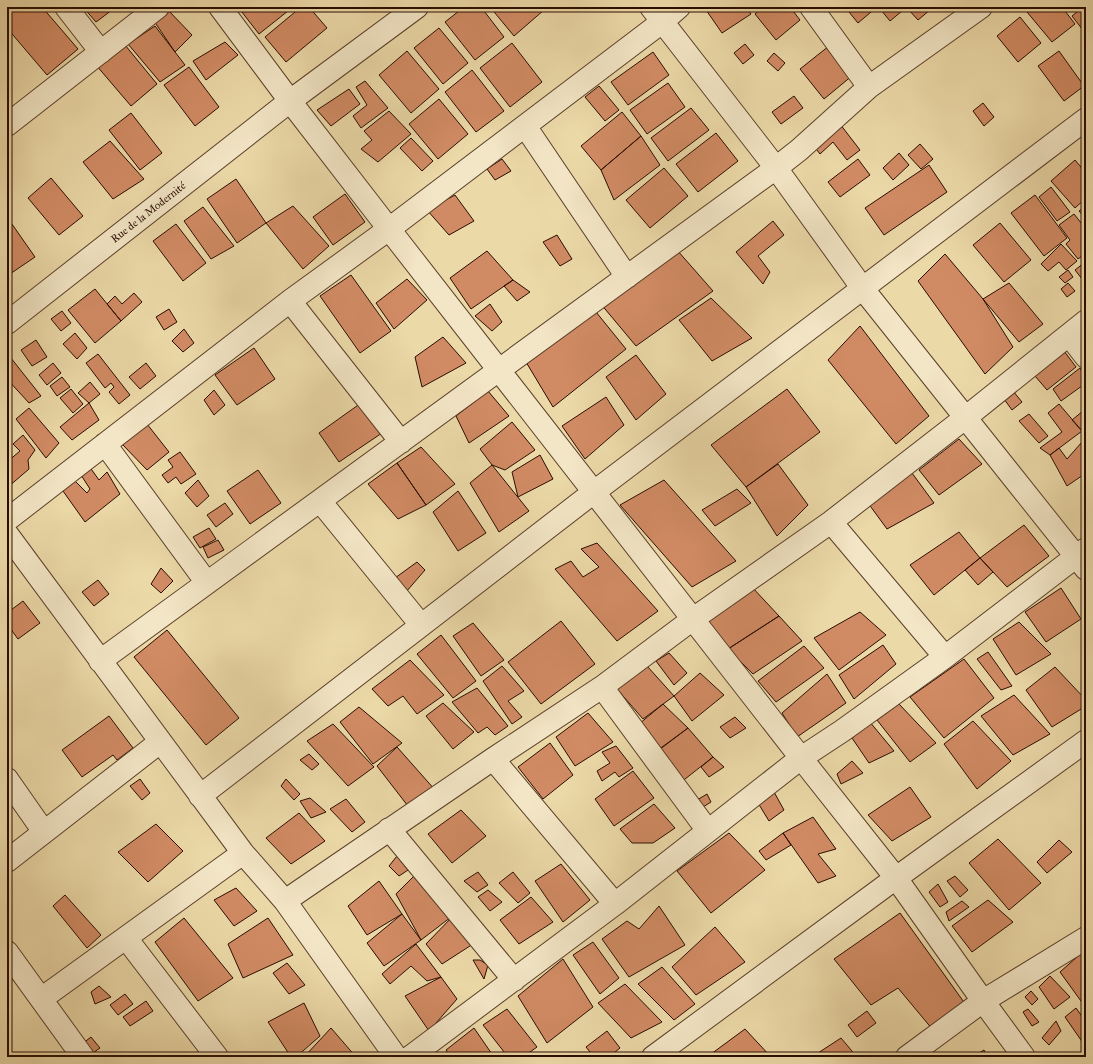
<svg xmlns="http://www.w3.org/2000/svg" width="1093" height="1064" font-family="'IM FELL Great Primer',serif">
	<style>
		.building { fill: #d18b64; stroke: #2a0c00 }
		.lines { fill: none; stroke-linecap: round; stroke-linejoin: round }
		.street-casing { stroke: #5a3f2a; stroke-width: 24 }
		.street { stroke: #f3e6c6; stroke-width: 22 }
		.labels { text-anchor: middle; stroke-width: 4; stroke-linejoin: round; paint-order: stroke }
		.street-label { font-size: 11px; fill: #2a0c00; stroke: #f3e6c6 }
	</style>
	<rect width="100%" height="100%" fill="#ecd9a8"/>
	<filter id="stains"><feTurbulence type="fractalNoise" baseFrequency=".005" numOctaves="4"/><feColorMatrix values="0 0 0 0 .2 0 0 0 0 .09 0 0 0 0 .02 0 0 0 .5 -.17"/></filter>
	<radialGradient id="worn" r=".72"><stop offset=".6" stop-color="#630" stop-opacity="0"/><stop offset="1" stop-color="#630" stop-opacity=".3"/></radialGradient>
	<path class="building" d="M8,7h34l36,42 -31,26 -40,-47v-20z
		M83,7h33l-20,15z
		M238,7h55l-34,27z
		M301,7h8l18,21 -41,34 -21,-25z
		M464,7h17l23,30 -29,23 -30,-38z
		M490,7h51l3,3 -30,26z
		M704,7h42l5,7 -29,19z
		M763,7h27l10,13 -24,20 -21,-26z
		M855,7h22l-19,16 -9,-11z
		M885,7h14l3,4 -12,10 -9,-11z
		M909,7h18l3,3 -12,10 -11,-12z
		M1034,7h28l13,17 -23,18 -25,-30z
		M1083,7h3v27l-14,-18z
		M167,9l25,26 -17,17 -21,-31z
		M1020,17l21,26 -23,19 -21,-26z
		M155,26l30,39 -25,17 -32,-38z
		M439,28l29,35 -25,21 -29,-36z
		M225,42l13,13 -32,25 -13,-19z
		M512,43l30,39 -32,25 -30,-39z
		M745,44l9,11 -11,9 -9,-11z
		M125,45l32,39 -26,22 -35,-41z
		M829,46l24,29 -29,24 -24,-30z
		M407,51l32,38 -28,24 -32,-38z
		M1059,51l25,35 -20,15 -26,-35z
		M653,52l16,23 -41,30 -17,-23z
		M774,53l11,10 -7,8 -11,-10z
		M189,67l30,40 -24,19 -31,-41z
		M472,70l32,41 -28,21 -31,-40z
		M365,81l23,27 -27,20 -8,-12 14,-11 -11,-18z
		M668,83l17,24 -38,27 -17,-24z
		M599,86l20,24 -14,11 -20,-24z
		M349,89l11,15 -29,22 -14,-16z
		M794,96l9,12 -22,16 -9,-12z
		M439,99l29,35 -30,25 -29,-35z
		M983,103l11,14 -10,9 -11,-15z
		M691,108l18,22 -41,31 -17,-23z
		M389,111l22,23 -33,28 -17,-13 11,-9 -8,-9z
		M622,112l19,24 -40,34 -20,-24z
		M131,113l31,40 -22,17 -31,-40z
		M840,124l20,26 -13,10 -14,-18 -13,12 -7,-9z
		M716,133l22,28 -40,31 -22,-28z
		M641,136l19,29 -46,35 -13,-30z
		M411,138l22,23 -11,10 -22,-23z
		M110,141l34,38 -31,20 -30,-37z
		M920,144l13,15 -12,10 -13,-14z
		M899,153l10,12 -16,15 -10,-12z
		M502,159l9,12 -16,9 -8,-11z
		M858,159l12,16 -30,22 -12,-15z
		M1075,160l11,13v25l-11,10 -24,-27z
		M929,165l18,27 -63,43 -19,-27z
		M664,168l24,28 -38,32 -24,-28z
		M51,178l32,38 -24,19 -31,-37z
		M236,179l30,44 -29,20 -30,-44z
		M1051,187l19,25 -13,9 -18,-24z
		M345,194l20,28 -32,23 -20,-28z
		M455,195l19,26 -25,14 -22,-25z
		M1035,195l32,43 -23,18 -33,-43z
		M293,206l36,40 -26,23 -37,-46z
		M1086,206v13l-7,-8z
		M203,207l31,39 -23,13 -27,-38z
		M1074,214l12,15v24l-8,6 -12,-15 4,-4 -11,-15z
		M7,217l28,40 -28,19z
		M773,221l11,14 -26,21 12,16 -7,12 -27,-32z
		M1000,223l31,37 -27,22 -31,-37z
		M176,224l30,39 -23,18 -30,-40z
		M557,235l15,24 -12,7 -17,-24z
		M1061,244l16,17 -11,9 -7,-8 -11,9 -7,-7z
		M677,250l36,41 -77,55 -36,-43z
		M487,251l26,29 -42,29 -21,-31z
		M945,254l38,45 30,48 -28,27 -67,-93z
		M1084,263l2,3v18l-11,-14z
		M1068,270l5,7 -8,6 -6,-6z
		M351,275l40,56 -31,22 -40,-57z
		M407,279l20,21 -33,29 -18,-26z
		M513,280l17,12 -13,9 -13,-15z
		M1009,283l34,41 -24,18 -36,-43z
		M1068,283l7,8 -8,6 -6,-8z
		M95,289l26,32 -26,22 -27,-33z
		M134,293l8,9 -21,19 -14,-17 8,-8 7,8z
		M711,298l41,40 -40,23 -33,-41z
		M490,304l12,18 -10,9 -17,-15z
		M169,309l8,13 -13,8 -8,-13z
		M62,311l9,12 -10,8 -10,-12z
		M596,312l30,37 -73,58 -27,-45z
		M860,326l69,90 -33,28 -68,-84z
		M184,329l10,14 -11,9 -11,-11z
		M75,333l12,15 -10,11 -14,-15z
		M443,337l23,26 -44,24 -7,-30z
		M36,340l11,17 -15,9 -11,-16z
		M254,348l21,31 -38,26 -22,-30z
		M1064,351l12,16 -29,23 -12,-14z
		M7,353l34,43 -12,7 -22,-24z
		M98,354l32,41 -11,9 -10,-12 5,-5 -3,-4 -6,5 -19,-25z
		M636,355l30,39 -30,26 -30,-43z
		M53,363l8,10 -14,12 -8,-10z
		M146,363l10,13 -16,13 -11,-12z
		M1080,368l6,11v4l-25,18 -8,-12z
		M62,377l8,10 -13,9 -7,-10z
		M90,382l10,12 -11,9 -11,-10z
		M71,389l12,15 -10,9 -13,-15z
		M787,389l33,43 -74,55 -35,-42z
		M214,390l11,15 -11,10 -10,-15z
		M488,391l21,25 -40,27 -13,-27z
		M1013,391l9,11 -10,8 -8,-11z
		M606,397l18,28 -39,34 -23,-33z
		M89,403l10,17 -27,20 -12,-13z
		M361,403l21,30 -43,29 -20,-29z
		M1059,404l23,27 -32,24 -10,-7 22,-16 -14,-19z
		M29,408l30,35 -13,15 -30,-39z
		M1083,411l3,3v14l-4,3 -10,-11z
		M1029,414l19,22 -9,7 -20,-22z
		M512,422l23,28 -30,20 -13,-5 -12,-16z
		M147,424l22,28 -22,18 -25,-26z
		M23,435l12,15 -7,10 1,9 -21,18 -1,-2v-23l13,-11 -7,-7z
		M959,439l23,25 -43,31 -20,-25z
		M1082,442l4,4v27l-19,13 -17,-31 9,-7 8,11z
		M421,447l34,37 -29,21 -29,-42z
		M180,452l16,22 -15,10 -5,-7 -8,6 -6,-8 11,-8 -5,-7z
		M540,455l13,24 -35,18 -6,-25z
		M397,463l29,42 -28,14 -30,-35z
		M778,464l30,41 -31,31 -31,-49z
		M492,465l37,46 -30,21 -29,-49z
		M89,466l10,14 8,-8 13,22 -35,28 -22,-31 10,-12 14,14 3,-4 -9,-14z
		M258,470l23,33 -31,21 -23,-33z
		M912,473l22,30 -47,26 -19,-26z
		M198,480l11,16 -12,11 -12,-14z
		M664,480l72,81 -44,26 -72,-82z
		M737,489l14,14 -36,23 -13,-16z
		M458,491l28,42 -28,18 -25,-39z
		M225,503l8,11 -17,13 -9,-12z
		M1024,525l25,31 -42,31 -27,-29z
		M209,528l7,11 -16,9 -7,-11z
		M959,532l21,26 -46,37 -24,-30z
		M218,540l6,10 -16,8 -5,-11z
		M597,543l61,68 -41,30 -62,-72 16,-8 12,16 16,-10 -18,-18z
		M980,558l13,14 -15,13 -13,-15z
		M417,562l8,8 -19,22 -11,-14z
		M161,568l12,13 -12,12 -10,-9z
		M98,580l11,14 -15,12 -12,-14z
		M751,586l28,30 -51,33 -22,-28z
		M1061,588l20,31 -35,23 -21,-30z
		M23,601l17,22 -22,16 -11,-15v-11z
		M860,612l26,23 -47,35 -25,-32z
		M779,616l23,25 -49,33 -25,-25z
		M561,621l34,43 -54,40 -33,-42z
		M1019,622l32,32 -35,21 -23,-36z
		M473,623l31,37 -23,16 -28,-40z
		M167,630l72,88 -33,27 -72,-88z
		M441,635l35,46 -23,17 -36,-44z
		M883,645l13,19 -42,35 -15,-24z
		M804,646l20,22 -48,34 -18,-21z
		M988,652l24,34 -11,4 -24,-31z
		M669,653l18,20 -13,12 -18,-24z
		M964,659l30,39 -50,40 -34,-41z
		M410,660l34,35 -27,19 -14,-18 -15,10 -16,-17z
		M502,666l22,25 -16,10 14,16 -10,7 -29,-43z
		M647,666l27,30 -31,23 -26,-30z
		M1055,667l31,33v6l-34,21 -26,-37z
		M700,673l24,22 -32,26 -18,-25z
		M827,674l19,29 -49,34 -15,-24z
		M477,688l31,38 -13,9 -8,-8 -9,6 -26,-31z
		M1014,695l36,39 -37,21 -32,-39z
		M443,703l31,29 -21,17 -27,-33z
		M663,704l25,24 -30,22 -19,-26z
		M899,704l37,39 -26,19 -33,-42z
		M359,707l43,36 -29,21 -33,-42z
		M588,713l25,29 -38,24 -19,-29z
		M109,716l24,32 -16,12 -4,-5 -31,22 -20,-27z
		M735,717l11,11 -16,10 -10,-11z
		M869,721l25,30 -25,12 -17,-25 15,-12z
		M973,721l38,40 -34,28 -33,-45z
		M333,724l41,43 -26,19 -41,-45z
		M688,728l25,29 -33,26 -25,-30z
		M550,743l23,32 -30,24 -25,-32z
		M616,746l17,22 -14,9 -4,-5 -13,9 -5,-10 13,-8 -8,-11z
		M397,747l39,44 -25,19 -34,-44z
		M309,754l10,10 -7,6 -12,-10z
		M713,757l11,10 -15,10 -8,-10z
		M852,761l11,12 -22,11 -4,-10z
		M633,771l21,27 -40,28 -19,-27z
		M140,779l10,14 -8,7 -12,-14z
		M286,779l14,15 -6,6 -13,-14z
		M910,787l21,30 -39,24 -24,-26z
		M774,792l10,18 -15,11 -11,-18z
		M707,794l4,8 -8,5 -6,-7z
		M310,798l16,14 -15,6 -11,-17z
		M346,799l19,23 -13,10 -22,-23z
		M654,804l21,24 -22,15h-21l-12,-14z
		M461,810l25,26 -34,27 -24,-29z
		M299,813l26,28 -34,23 -25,-26z
		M813,817l23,32 -18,5 18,22 -18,7 -35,-50z
		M156,824l27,27 -35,31 -30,-30z
		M729,833l36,37 -54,43 -34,-42z
		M783,833l8,12 -25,15 -7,-9z
		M998,839l43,44 -32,27 -40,-47z
		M1059,840l13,12 -25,21 -10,-11z
		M397,856l11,14 -9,6 -10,-10z
		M561,864l29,36 -27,22 -28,-41z
		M478,872l10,13 -11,7 -13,-11z
		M513,872l17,21 -12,10 -19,-20z
		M416,874l39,40 -34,26 -25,-46z
		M955,876l13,14 -8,7 -13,-16z
		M379,881l23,33 -35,21 -19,-29z
		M938,884l10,18 -8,5 -11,-15z
		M236,888l21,23 -23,15 -20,-26z
		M488,890l14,12 -12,9 -12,-14z
		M65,895l36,40 -14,13 -34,-42z
		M531,897l22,25 -34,22 -19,-24z
		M988,900l25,22 -41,30 -20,-26z
		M962,901l7,6 -20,14 -3,-9z
		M659,906l26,39 -56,32 -27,-38 25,-18 12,8z
		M900,913l66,92 -33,25 -35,-42 -27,17 -37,-46z
		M402,914l19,26 -37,26 -17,-23z
		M455,914l18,30 -31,20 -16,-20z
		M184,918l49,60 -35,23 -43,-59z
		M268,918l25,37 -50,23 -15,-34z
		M715,927l30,35 -49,33 -24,-28z
		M593,942l26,36 -19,16 -27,-39z
		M416,944l25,33 -14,4 -16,-15 -21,18 -8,-10z
		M1086,949v59l-26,-36z
		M563,959l30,48 -46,36 -29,-47z
		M473,960h7l8,5 -4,14z
		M287,963l18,22 -16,9 -16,-21z
		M662,967l33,37 -21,16 -36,-36z
		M1050,976l20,21 -16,12 -15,-22z
		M441,977l16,22 -28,32 -24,-35z
		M625,984l37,38 -31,16 -33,-35z
		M99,986l12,11 -16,7 -4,-12z
		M1031,991l7,8 -6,6 -7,-8z
		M125,994l8,10 -15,11 -8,-10z
		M146,1001l7,10 -23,15 -7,-9z
		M304,1003l16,33 -24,21h-5l-23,-35z
		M1076,1008l10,14v19l-3,2 -18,-26z
		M507,1009l30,38 -14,10h-15l-25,-32z
		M1028,1009l11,13 -7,4 -9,-14z
		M867,1011l9,12 -19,14 -9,-12z
		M1056,1021l5,10 -12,14 -7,-7z
		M331,1028l25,29h-52z
		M474,1028l20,29h-43l-5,-7z
		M745,1029l26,28h-64z
		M607,1031l13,17 -11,9h-15l-8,-10z
		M91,1037l9,11 -10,7 -8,-11z
		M841,1038l16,19h-36l-3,-4z
		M984,1050l4,7h-16z"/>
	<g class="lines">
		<g class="street-casing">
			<path id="street" d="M66,7l35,45
				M220,7l70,94 99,128 412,529 95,120 87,123 41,56
				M651,7l125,161 87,121 223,280
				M811,7l58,80
				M7,125l151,-118
				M525,126l102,151
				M290,301l99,-72 273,-207 17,-15
				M7,323l283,-222 127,-94
				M1069,335l17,22
				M105,444l102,139
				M320,501l101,124
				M7,520l283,-219 111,141
				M831,522l114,135
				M7,534l236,319 42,48 111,156
				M100,661l676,-493 23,-18 70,-63 112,-80
				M602,687l106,144
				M493,759l122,145
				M7,779l37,53
				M200,796l394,-304 492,-373
				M389,829l125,151
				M7,861l153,-119
				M285,901l208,-142 109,-72 91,-68 138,-97 134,-104 121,-97
				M126,938l91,119
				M7,952l76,105
				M41,999l202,-146
				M410,1057l205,-153 186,-146 41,-27 103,-74 141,-108
				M653,1057l243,-179 190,-137
				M907,1057l76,-56 103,-63"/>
		</g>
		<use href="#street" class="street"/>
	</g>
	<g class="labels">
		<g class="street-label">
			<text transform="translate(148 212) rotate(-38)" y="4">Rue de la Modernité</text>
		</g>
	</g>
	<rect width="1093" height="1064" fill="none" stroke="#ecd9a8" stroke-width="24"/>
	<rect x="8" y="8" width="1077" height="1048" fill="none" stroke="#2a0c00" stroke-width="2"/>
	<rect x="12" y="12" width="1069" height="1040" fill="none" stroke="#2a0c00"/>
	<rect width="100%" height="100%" filter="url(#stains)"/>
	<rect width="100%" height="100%" fill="url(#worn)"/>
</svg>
